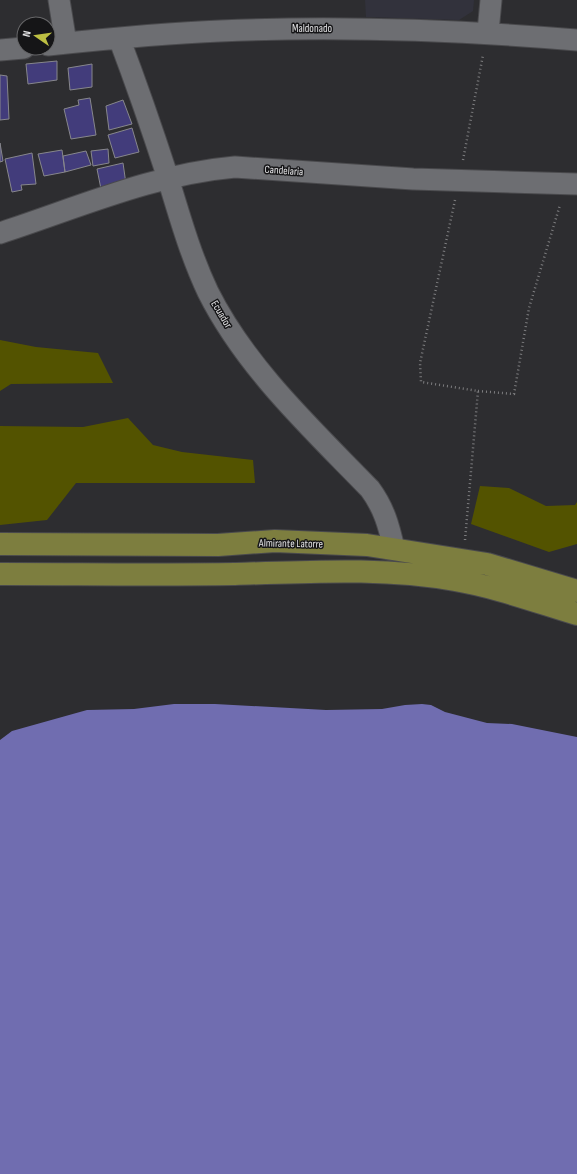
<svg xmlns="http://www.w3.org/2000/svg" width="577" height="1174" font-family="'Sofia Sans Condensed',sans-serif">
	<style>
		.built { fill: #32323c }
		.green { fill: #535300 }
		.water { fill: #706db0 }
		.building { fill: #423c7b; stroke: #87878c }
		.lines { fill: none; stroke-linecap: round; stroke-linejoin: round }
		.minor-casing { stroke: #4a4a4d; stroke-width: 23 }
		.major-casing { stroke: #4a4a4d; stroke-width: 24 }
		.path { stroke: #7d7d7f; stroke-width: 2.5; stroke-dasharray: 1 3; stroke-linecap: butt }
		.minor { stroke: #6d6e72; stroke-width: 21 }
		.major { stroke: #7d7e3f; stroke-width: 22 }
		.labels { text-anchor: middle; stroke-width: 3; stroke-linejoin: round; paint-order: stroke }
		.street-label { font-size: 11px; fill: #e2e2e4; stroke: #151517 }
	</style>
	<rect width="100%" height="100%" fill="#2d2d30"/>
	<path class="built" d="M365,0h109l-1,11 -14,9 -93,-3z"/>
	<path class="green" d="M0,340l36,7 62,6 15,30 -102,1 -11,7z
		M128,418l25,27 29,7 71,8 2,23h-179l-29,37 -47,5v-99l83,1z
		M480,486l29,2 37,18 29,-1 2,-3v42l-28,8 -78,-28z"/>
	<path class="water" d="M174,704h41l111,6 56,-1 23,-4 17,-1 9,1 14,7 42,11 25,1 65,13v437h-577v-434l12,-9 75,-21 47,-1z"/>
	<path class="building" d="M57,61v19l-29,4 -2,-20z
		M92,64v23l-22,3 -2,-22z
		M0,75l7,1 2,43 -9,1z
		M90,98l6,37 -25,4 -7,-30 15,-4 -1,-5z
		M123,100l9,24 -23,6 -3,-24z
		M132,128l7,24 -24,6 -7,-23z
		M0,143l3,18 -3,1z
		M108,149l1,14 -16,3 -2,-15z
		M62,150l3,22 -21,4 -6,-22z
		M86,151l5,14 -26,7 -2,-16z
		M32,153l4,31 -15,1 1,5 -10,2 -7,-33z
		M123,163l3,21 -25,5 -4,-20z"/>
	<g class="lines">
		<g class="minor-casing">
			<path id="minor" d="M59,0l7,43
				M488,32l3,-32
				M119,38c17,45 33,91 48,137 12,39 23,79 41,117 38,76 104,137 162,197 14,19 19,37 24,60
				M48,45c57,-6 115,-12 172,-14 119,-5 238,-1 357,9
				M0,50l24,-2
				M0,233c77,-25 154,-59 235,-66l178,12 164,5"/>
		</g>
		<g class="major-casing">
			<path id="major" d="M0,544l218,1 57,-4 92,4 120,19 90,27
				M0,574c78,0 157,1 235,0 73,-2 148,-7 220,6 41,7 82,22 122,34"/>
		</g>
		<path class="path" d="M463,160l20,-105
			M455,200l-35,163 1,19 57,9 -13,149
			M478,391l36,3 15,-86 31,-103"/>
		<use href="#minor" class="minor"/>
		<use href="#major" class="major"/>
	</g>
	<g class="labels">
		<g class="street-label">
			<text x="312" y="32">Maldonado</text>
			<text transform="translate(284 170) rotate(4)" y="4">Candelaria</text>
			<text transform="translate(222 314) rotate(59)" y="4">Ecuador</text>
			<text transform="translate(291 543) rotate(1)" y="4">Almirante Latorre</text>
		</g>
	</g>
	<g transform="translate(36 36) rotate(283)"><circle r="19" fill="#151517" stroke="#676769"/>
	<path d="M0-3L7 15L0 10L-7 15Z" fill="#bdbf43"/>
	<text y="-6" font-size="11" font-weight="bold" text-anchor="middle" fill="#e2e2e4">N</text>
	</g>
</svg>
